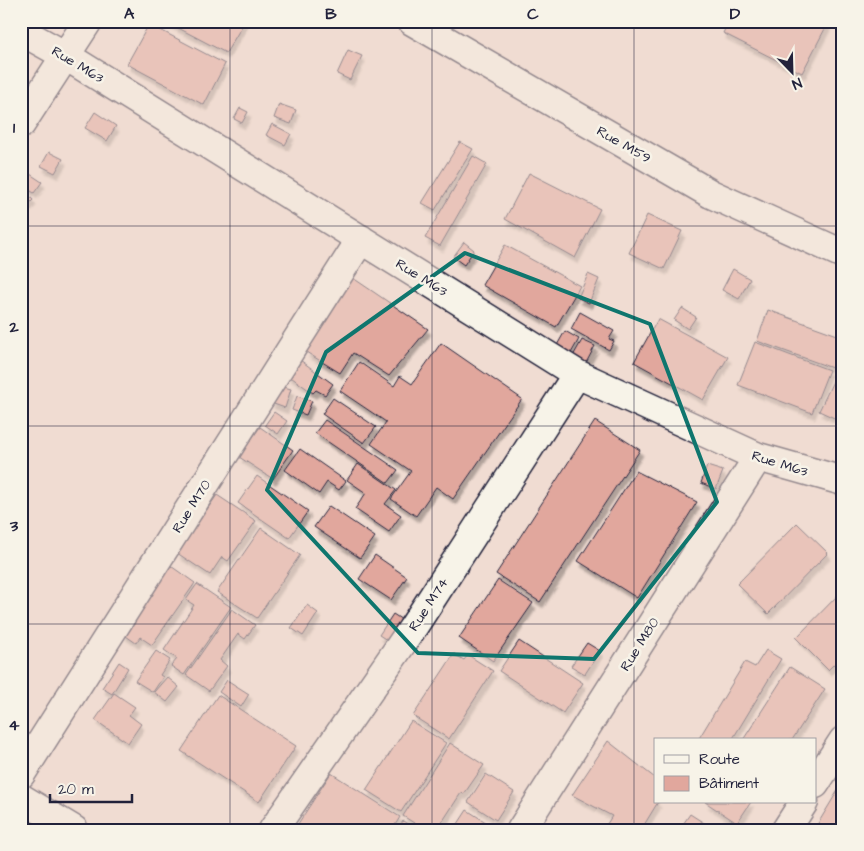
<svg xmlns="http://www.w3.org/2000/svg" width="864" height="851" font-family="'Architects Daughter',sans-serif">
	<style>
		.building { fill: #e1a79d; stroke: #22223b; filter: url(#shadow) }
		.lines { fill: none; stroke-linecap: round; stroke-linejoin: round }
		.minor-casing { stroke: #22223b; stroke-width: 31 }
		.minor { stroke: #f7f3e8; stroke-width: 28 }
		.marked { fill: none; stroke: #0f766e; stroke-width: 4; stroke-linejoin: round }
		.grid { fill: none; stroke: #22223b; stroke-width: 1; stroke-opacity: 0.55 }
		.labels { text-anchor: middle; stroke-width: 5; stroke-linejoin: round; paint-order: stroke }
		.street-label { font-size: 14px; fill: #22223b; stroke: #f7f3e8 }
		.neatline { fill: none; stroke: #22223b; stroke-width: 2 }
		.grid-label { font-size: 16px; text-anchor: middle; font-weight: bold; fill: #22223b }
	</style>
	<defs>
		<filter id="shadow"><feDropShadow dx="3" dy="5.5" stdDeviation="1" flood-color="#0004"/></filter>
	</defs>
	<rect width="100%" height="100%" fill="#f0dcd2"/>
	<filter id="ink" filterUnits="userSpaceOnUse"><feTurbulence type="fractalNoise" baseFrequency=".02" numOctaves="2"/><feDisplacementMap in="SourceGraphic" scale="10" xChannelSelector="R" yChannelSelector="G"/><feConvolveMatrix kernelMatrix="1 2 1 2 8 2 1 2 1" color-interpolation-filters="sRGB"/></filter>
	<g filter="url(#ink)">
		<path class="building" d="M165,21h80l-19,32z
			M729,21h100l-27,52 -79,-40z
			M149,24l76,40 -21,41 -77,-41z
			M348,50l14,6 -12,24 -13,-6z
			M279,104l17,6 -5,14 -17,-6z
			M240,108l8,4 -6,11 -8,-4z
			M95,112l21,14 -9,15 -22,-13z
			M272,124l19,10 -6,11 -19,-10z
			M460,142l13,7 -38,61 -13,-7z
			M49,152l14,7 -8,14 -14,-7z
			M473,156l14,8 -47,82 -15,-8z
			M529,173l71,36 -25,49 -70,-39z
			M30,174l12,8 -8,11 -12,-8z
			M23,189l10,11 -8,8 -4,-4v-13z
			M647,215l35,16 -18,38 -35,-16z
			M464,242l10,8 -10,15 -11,-8z
			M505,245l75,41 -24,41 -74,-42z
			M733,269l17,10 -11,20 -17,-9z
			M588,274l11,5 -10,24 -11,-5z
			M353,278l75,51 -39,47 -36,-23 -13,20 -34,-21z
			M682,308l14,9 -8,12 -14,-9z
			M768,310l75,27v11l-8,21 -78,-28z
			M580,312l34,19 -5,8 5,2 -5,9 -38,-21z
			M658,319l70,38 -25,43 -69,-38z
			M565,331l14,8 -9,16 -14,-8z
			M582,340l13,6 -9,17 -13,-7z
			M755,342l74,28 -17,43 -74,-28z
			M441,343l81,56 -69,100 -17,-12 -20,29 -25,-17 20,-28 -40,-27 15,-22 -46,-31 19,-29 35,24 6,-10 12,8z
			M300,360l33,24 -8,11 -9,-5 -3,3 -25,-18z
			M843,360v62l-24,-11z
			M277,385l14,4 -6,19 -14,-5z
			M297,396l15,5 -6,14 -14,-5z
			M333,398l43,29 -12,16 -42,-29z
			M274,412l13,9 -9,13 -13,-9z
			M325,420l73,50 -10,13 -73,-50z
			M595,421l45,29 -100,152 -44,-28z
			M260,427l33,23 -20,29 -34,-22z
			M300,449l46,32 -7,9 -12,-8 -8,12 -34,-24z
			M358,464l38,26 -11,14 16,11 -12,17 -34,-23 11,-16 -19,-13z
			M707,466l16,5 -7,18 -15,-6z
			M636,471l61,31 -60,96 -59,-37z
			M257,476l51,35 -19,27 -51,-35z
			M217,495l39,26 -28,40 -6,-4 -12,18 -33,-22z
			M329,506l46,31 -15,21 -46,-31z
			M797,523l31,30 -60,61 -31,-30z
			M261,528l39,27 -43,63 -40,-26z
			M375,555l32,22 -16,23 -32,-21z
			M168,564l27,19 -43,62 -12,-8 -4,6 -13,-9z
			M498,580l35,23 -40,58 -34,-23z
			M197,584l34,23 -47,68 -13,-9 6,-7 -13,-9 30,-45 -8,-5z
			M843,590v65l-15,15 -32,-32z
			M307,605l11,8 -15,23 -12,-8z
			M232,609l23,16 -10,14 -7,-5 -18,26 7,6 -18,25 -23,-16z
			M393,614l17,11 -14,21 -17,-11z
			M519,641l64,42 -20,30 -64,-42z
			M587,643l13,8 -15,23 -14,-8z
			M766,650l15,9 -49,81h-34l47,-78 10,5z
			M156,651l14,9 -10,15 3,2 -10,15 -18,-11z
			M454,654l10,6 4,-5 25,16 -44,68 -36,-23z
			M119,662l9,6 -16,26 -10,-6z
			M790,667l35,22 -33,51h-49z
			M167,677l12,10 -12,15 -13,-10z
			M227,680l22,14 -8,13 -22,-15z
			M114,693l21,14 -6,8 12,9 -13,19 -33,-23z
			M218,695l78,51 -37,56 -78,-51z
			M411,721l35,22 -45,69 -35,-22z
			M608,741l47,37v24h3l-17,28h-38l9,-14 -40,-21z
			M450,743l34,22 -20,29 -3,-1 -24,37h-12l-22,-14z
			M331,773l69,44 -8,13h-98z
			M486,774l28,18 -18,28 -28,-18z
			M843,782v48h-29z
			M705,802h46l-14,21z
			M467,810l28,18 -1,2h-40z
			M690,814l25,16h-36z
			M403,821l14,9h-20z"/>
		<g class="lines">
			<g class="minor-casing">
				<path id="minor" d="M412,21l299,173 132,60
					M21,31l45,25 511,318 181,83 85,24
					M21,124l67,-103
					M21,774l340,-535
					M815,784l28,-43
					M21,798l53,32
					M273,830l139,-201 165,-255
					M521,830l237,-373
					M786,830l18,-28"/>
			</g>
			<use href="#minor" class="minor"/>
		</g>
	</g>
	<path d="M0 0H864V851H0ZM465,253l185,71 67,178 -123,157 -176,-6 -151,-163 59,-138z" fill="#f0dcd2" fill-opacity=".55" fill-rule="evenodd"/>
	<path class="marked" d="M465,253l185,71 67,178 -123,157 -176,-6 -151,-163 59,-138z"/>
	<path class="grid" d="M230,21v809M432,21v809M634,21v809M21,226h822M21,426h822M21,624h822"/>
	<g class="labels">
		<g class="street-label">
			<text transform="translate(78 64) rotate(31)" y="5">Rue M63</text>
			<text transform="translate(624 144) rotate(30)" y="5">Rue M59</text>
			<text transform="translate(422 277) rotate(32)" y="5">Rue M63</text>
			<text transform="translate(780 463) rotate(17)" y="5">Rue M63</text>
			<text transform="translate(191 506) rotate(-58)" y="5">Rue M70</text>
			<text transform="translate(428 604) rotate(-57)" y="5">Rue M74</text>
			<text transform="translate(639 644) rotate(-58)" y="5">Rue M80</text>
		</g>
	</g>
	<rect width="864" height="851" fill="none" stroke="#f7f3e8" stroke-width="55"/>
	<rect x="654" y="738" width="162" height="65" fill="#f7f3e8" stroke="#a29fa3"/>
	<rect x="664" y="755" width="25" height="8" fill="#f7f3e8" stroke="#a29fa3"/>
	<text x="699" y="764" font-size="15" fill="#22223b">Route</text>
	<rect x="664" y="776" width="25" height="15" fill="#e1a79d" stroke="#a29fa3"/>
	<text x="699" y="788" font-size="15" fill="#22223b">Bâtiment</text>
	<g transform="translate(792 72) rotate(157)" stroke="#f7f3e8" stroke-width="4" paint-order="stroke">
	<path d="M0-4L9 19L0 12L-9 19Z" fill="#22223b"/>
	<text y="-8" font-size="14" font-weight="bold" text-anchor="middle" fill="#22223b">N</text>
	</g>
	<path d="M50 794v8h82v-8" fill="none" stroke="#22223b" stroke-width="2.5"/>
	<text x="58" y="794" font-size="15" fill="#22223b" stroke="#f7f3e8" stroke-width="4" paint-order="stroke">20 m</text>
	<rect x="28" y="28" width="808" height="796" class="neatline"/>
	<g class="grid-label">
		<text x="129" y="19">A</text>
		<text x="331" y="19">B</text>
		<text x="533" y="19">C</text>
		<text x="735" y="19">D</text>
		<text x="14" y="133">1</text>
		<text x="14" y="332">2</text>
		<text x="14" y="531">3</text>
		<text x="14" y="730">4</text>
	</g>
</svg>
